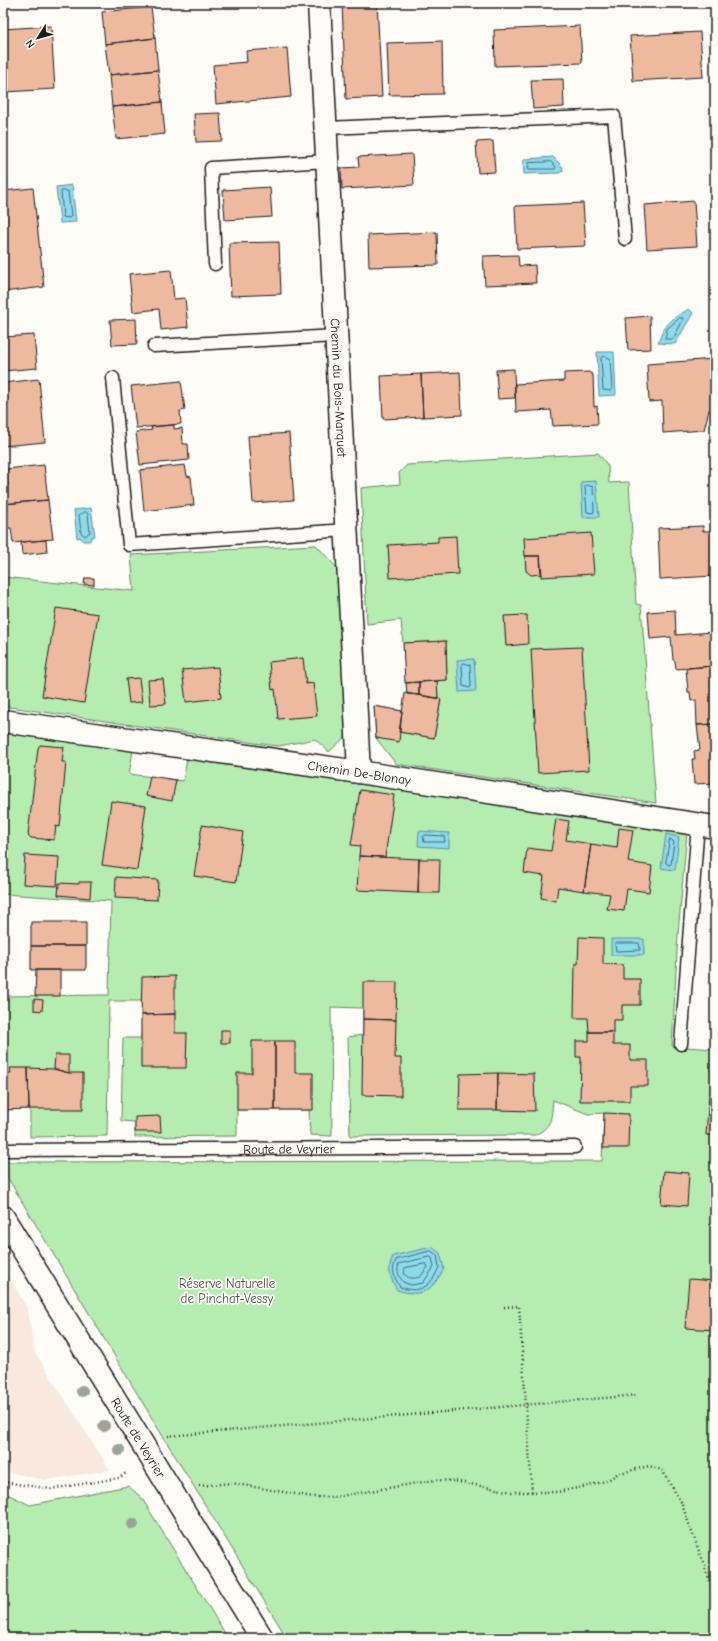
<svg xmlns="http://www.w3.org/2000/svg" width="718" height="1641" font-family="'Comic Neue',sans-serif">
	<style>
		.built { fill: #f8e8dd }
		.green { fill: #b5edb0; stroke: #688466 }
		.water { fill: #8ddaec; stroke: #608e99 }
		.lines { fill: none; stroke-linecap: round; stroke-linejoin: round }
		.shore { stroke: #49686f; stroke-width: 1 }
		.building { fill: #edb99f; stroke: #1c1c1c }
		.service-casing { stroke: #1c1c1c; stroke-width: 15 }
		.minor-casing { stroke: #1c1c1c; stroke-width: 25 }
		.secondary-casing { stroke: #1c1c1c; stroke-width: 25 }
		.path { stroke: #1c1c1c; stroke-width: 2.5; stroke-dasharray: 1 3; stroke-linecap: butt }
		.service { stroke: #fdfcf7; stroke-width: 12 }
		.minor { stroke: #fdfcf7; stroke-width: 22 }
		.secondary { stroke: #fdfcf7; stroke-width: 22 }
		.tree { fill: #9ba397 }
		.labels { text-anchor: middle; stroke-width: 3.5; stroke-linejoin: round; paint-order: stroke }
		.street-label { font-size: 13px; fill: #1c1c1c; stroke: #fdfcf7 }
		.park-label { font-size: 13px; fill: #4a5b48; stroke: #fdfcf7 }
	</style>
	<rect width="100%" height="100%" fill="#fdfcf7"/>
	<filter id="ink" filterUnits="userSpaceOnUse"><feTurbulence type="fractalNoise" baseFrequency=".025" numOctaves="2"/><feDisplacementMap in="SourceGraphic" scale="8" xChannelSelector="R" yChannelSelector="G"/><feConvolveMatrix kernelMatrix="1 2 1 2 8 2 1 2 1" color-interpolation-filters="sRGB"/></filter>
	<g filter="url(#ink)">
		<path class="built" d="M3,1267l25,43 6,41 76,119 -64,10 -43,-9z"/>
		<path class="green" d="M598,453l10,13 1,17 20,-1 7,122 5,1 15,198 -260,-39 -20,-26 -2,-32 28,5 -3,21 35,6 7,-39 -3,-1 -1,-17 10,-1 -1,-39 -43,2 -2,-23 -34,4 -6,-136 39,-4 -1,-11 8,-8z
			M316,545l21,23 9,168 -17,16 -14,-13 -36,7 -24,-3 -252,-37v-129l131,14 -3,-36z
			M3,731l130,19 -4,24 54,7 4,-22 500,73 -9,102 -6,112 41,3 2,-31v620h-428l-131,-213 -153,-255v-8l599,-1 2,-48 -16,1 -35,-14c-2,18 0,26 -18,35l-185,1 -2,-99 15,-2v-27l-32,-1 1,129 -22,-1 -1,-25h-72v26l-102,1v-15l-14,-1 2,-83h18l1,-37h-33l-2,135 -77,1v-28h-27v-113l106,-1 2,-94 -107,-7 -1,55z
			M128,1486l13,11 87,141h-225v-146l27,13z"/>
		<path class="water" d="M553,157l9,9 1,5 -4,2 -35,1 -1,-12 2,-3z
			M72,185l4,37 -16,1 -4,-36z
			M689,309l4,4 -18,31 -17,-1c7,-20 13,-24 31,-34z
			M597,352h17l2,43 -17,1z
			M596,481l3,36h-16l-2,-35z
			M91,508l4,28 -4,1 -1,4h-7l-3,-4 -3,1 -3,-28z
			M474,659l2,32 -17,1 -2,-32z
			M419,831l30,2v15l-31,-2z
			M666,834l13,3 -4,33 -14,-2z
			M611,939h33v16h-33z
			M432,1247l8,6 4,16c-13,22 -21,29 -47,21 -7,-13 -10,-20 -4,-34z"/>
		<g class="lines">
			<path class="shore" d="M551,162l5,5 -1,2h-27l1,-6z
				M62,191h6l3,25 -2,2 -6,-1 -2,-25z
				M680,318h3v2l-10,19h-8l2,-10z
				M603,356l7,2 2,31 -1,2 -8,-1 -2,-32z
				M587,485l6,2 1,24 -1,2 -6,-1 -2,-25z
				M86,512l2,2 2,18 -5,4 -4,-3 -2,-18z
				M464,663l6,2 1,21 -1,2 -7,-2 -1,-21z
				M425,835l19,1 1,6h-21l-1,-5z
				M670,839l4,3 -3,22 -2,1 -3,-2z
				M617,943h22l1,7 -24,1 -1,-6z
				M431,1251l6,4 2,12c-8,20 -19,27 -39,20 -6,-10 -9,-17 -4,-27z
				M430,1257l2,1 2,9 -11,16 -12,2 -8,-3c-4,-6 -7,-11 -4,-18z
				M426,1264l2,3 -8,10c-7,2 -19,2 -15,-9z"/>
		</g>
		<path class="building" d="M342,3h35l5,94 -36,2z
			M151,7l4,31 -50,6 -3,-32z
			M51,26l4,63 -49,3 -3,-63z
			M580,26l2,37 -87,3 -1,-36z
			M700,32l3,45 -70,4 -3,-45z
			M155,38l3,32 -49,5 -4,-31z
			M442,41l1,53 -54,1 -2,-52z
			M287,48l4,49 -75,7 -3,-39 34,-3 -1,-11z
			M158,70l4,32 -50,5 -3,-32z
			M563,79l1,28 -31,2 -2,-29z
			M162,102l3,32 -49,5 -4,-32z
			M220,113l2,28 -26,1 -2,-28z
			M493,141l2,31 -17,1 -2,-31z
			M412,154l2,31 -72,4 -1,-21 18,-1 -1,-10z
			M270,187l2,30 -47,3 -2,-30z
			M33,188l11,99 -41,5v-101z
			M694,201l3,45 -50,3 -3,-44z
			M583,203l3,43 -69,3 -2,-43z
			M437,232l1,33 -69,2 -1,-32z
			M279,242l2,52 -50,2 -2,-53z
			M518,255l1,11 16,-1 1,18 -51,2 -2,-29z
			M171,270l3,29 11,-1 3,29 -27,3 -2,-21 -26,3 -4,-38z
			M650,316l1,33 -23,1 -2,-32z
			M136,319l1,25 -25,1 -2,-25z
			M34,335l3,33 -34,3v-34z
			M715,359v50l-6,1 -5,20 -41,3 -1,-32 -13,1 -2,-38z
			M514,369l1,29 -17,1 -2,-29z
			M460,372l2,43 -39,2 -2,-43z
			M589,372l4,3 1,32 3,-1 1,18 -45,2 -2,-16 -35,2 -1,-28 49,-3v-8z
			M421,374l2,43 -40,2 -2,-43z
			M39,379l6,63 -42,4v-63z
			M181,381l4,29 -5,1 1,13 -45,4 -5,-42z
			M174,425v4l8,-1 1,16h5l1,16 -49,5 -4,-33 16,-2 -1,-3z
			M289,433l5,67 -41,3 -5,-67z
			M44,465l4,35 -45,4v-18l5,-1 -2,-16z
			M185,465l2,11 4,1 3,28 -50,6 -4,-41z
			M48,500l5,39 -40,4 -2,-15h-8v-24z
			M703,526v5h12v45l-55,3 -2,-51z
			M591,533l3,41 -53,3 -1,-21h-15l-1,-18z
			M456,536l2,38 -68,4 -2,-33 50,-3v-5z
			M46,540l1,12 -25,3 -1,-13z
			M525,556h15l2,18 -11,1 -5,-4z
			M85,578h9v7l-10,-1z
			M56,608l42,6 -14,89 -42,-7z
			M675,610l1,25 36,-3 2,34 -38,3 -1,-8 -2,-1 -2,-23 -21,2 -2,-27z
			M527,615l1,29 -22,2 -2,-30z
			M446,641l1,39 -42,3 -2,-40z
			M582,647l7,123 -51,3 -7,-124z
			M303,658l3,26 7,-1 4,33 -39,3 -3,-30 -3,1 -3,-28z
			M714,666l1,58 -18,1 -1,-25 -5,1 -1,-9h-2l-2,-24z
			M218,667l3,31 -35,4 -4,-32z
			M139,678l3,24 -13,1 -3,-24z
			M163,679l3,25 -16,1 -2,-25z
			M437,681l1,17 -19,-3v-13z
			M419,682v13l-12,-1 -1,-11z
			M405,693l36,6 -7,39 -35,-6z
			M374,706l28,5 -3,31 -23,-4z
			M715,724v59l-21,1 -2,-25h3l-1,-8 6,-1 -3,-25z
			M40,745l24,2 -2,15h4l-6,65 -4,-1 -2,14 -23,-2 -3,-3 10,-87z
			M150,776l26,4 -4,21 -26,-5z
			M360,790l34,5 -9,62 -26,-1 1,-10 -9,-1z
			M111,801l35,5 -9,64 -35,-5z
			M556,819l13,2 -3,19 25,4 -7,47 -26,-4 -2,14 -15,-3 3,-22 -20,-3 3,-25 24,3z
			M202,825l41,7 -7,50 -42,-6z
			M619,828l14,2 -5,32 24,4 -3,26 -22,-3 -3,22 -17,-2 3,-15 -26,-3 7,-47 26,4z
			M25,855l34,2 -2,29 -34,-2z
			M359,856l60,3 -1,34 -61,-3z
			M419,859h21l-1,34h-21z
			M116,877l42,3 -1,20 -42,-2z
			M79,882h12l-1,16 -32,-3 1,-12 20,1z
			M31,922h55v24h-55z
			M579,937l24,1v26l20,1v14h17v26h-18v15h-9v12h-24l-1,-14h-14l1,-54h3z
			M31,946h55v24h-55z
			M36,970h24v26h-25z
			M175,976v38l-34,1 1,-38z
			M363,982h34l-1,38 -33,-1z
			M34,999l9,1 -1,11 -8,-1z
			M175,1014v19h12l-1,35h-45v-53z
			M363,1019l33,1 -1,38h6v38l-39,-1z
			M221,1030h9v13h-9z
			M589,1032h24v13h17v15h18v26h-18v15h-50l1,-44h-5v-16h13z
			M252,1041h23v69h-38v-37h15z
			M275,1041h20v32h18v37h-38z
			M55,1055h14v18l-15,-4z
			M10,1068h18l1,41 -26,1v-37h8z
			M28,1068l26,1 15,4h14v36h-54z
			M498,1073l36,1 1,37 -38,-1z
			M498,1073l-1,37h-38l1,-36z
			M709,1094l6,1v40h-9z
			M604,1113l25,1 -1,34h-25z
			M160,1116l1,16h-26v-15z
			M664,1171l25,2 -2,33 -26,-2z
			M689,1279l26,2v49l-30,-2z"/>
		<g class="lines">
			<g class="service-casing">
				<g id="service">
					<path d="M326,128l288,-12 11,123"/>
					<path d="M215,264l-4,-96 117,-7"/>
					<path d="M154,346l182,-10"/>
					<path d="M113,378l16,167 218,-15"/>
					<path d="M681,1044l17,-220"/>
					<path id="s1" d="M3,1150l572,-3"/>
				</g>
			</g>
			<g class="minor-casing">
				<g id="minor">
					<path id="s2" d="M319,3l40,769"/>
					<path id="s3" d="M3,721l356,51 356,55"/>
				</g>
			</g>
			<g class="secondary-casing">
				<g id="secondary">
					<path id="s4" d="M3,1217l259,421"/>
				</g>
			</g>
			<path class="path" d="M504,1307l15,-1 13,186
				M168,1436l470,-41
				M3,1482l48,7 68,-11 7,-5
				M199,1486l32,-3 82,14h22l100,-17 19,1 58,11h46l34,-7 16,-5 9,-6 32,-8 13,4 19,32 34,93"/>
			<use href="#service" class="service"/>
			<use href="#minor" class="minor"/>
			<use href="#secondary" class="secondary"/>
		</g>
		<g class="tree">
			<circle cx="82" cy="1391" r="6"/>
			<circle cx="104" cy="1426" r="6"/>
			<circle cx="119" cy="1450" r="6"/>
			<circle cx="133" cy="1524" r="6"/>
		</g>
	</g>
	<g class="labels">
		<g class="street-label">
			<text dy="5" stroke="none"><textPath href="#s2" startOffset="385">Chemin du Bois-Marquet</textPath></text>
			<text dy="5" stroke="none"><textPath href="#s3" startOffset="360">Chemin De-Blonay</textPath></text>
			<text dy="5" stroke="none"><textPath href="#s1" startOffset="286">Route de Veyrier</textPath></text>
			<text dy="5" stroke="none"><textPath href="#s4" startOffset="259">Route de Veyrier</textPath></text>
		</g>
		<g class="park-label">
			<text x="227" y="1288">Réserve Naturelle<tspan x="227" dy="15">de Pinchat-Vessy</tspan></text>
		</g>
	</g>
	<rect width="718" height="1641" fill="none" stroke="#fdfcf7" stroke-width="16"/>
	<rect x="8" y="8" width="702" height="1625" fill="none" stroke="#1c1c1c" stroke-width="1.5" filter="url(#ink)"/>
	<g transform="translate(38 38) rotate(233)" stroke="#fdfcf7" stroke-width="3" paint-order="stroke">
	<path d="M0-3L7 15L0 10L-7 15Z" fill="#1c1c1c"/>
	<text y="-6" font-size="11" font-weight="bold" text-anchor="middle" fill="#1c1c1c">N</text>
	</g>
</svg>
